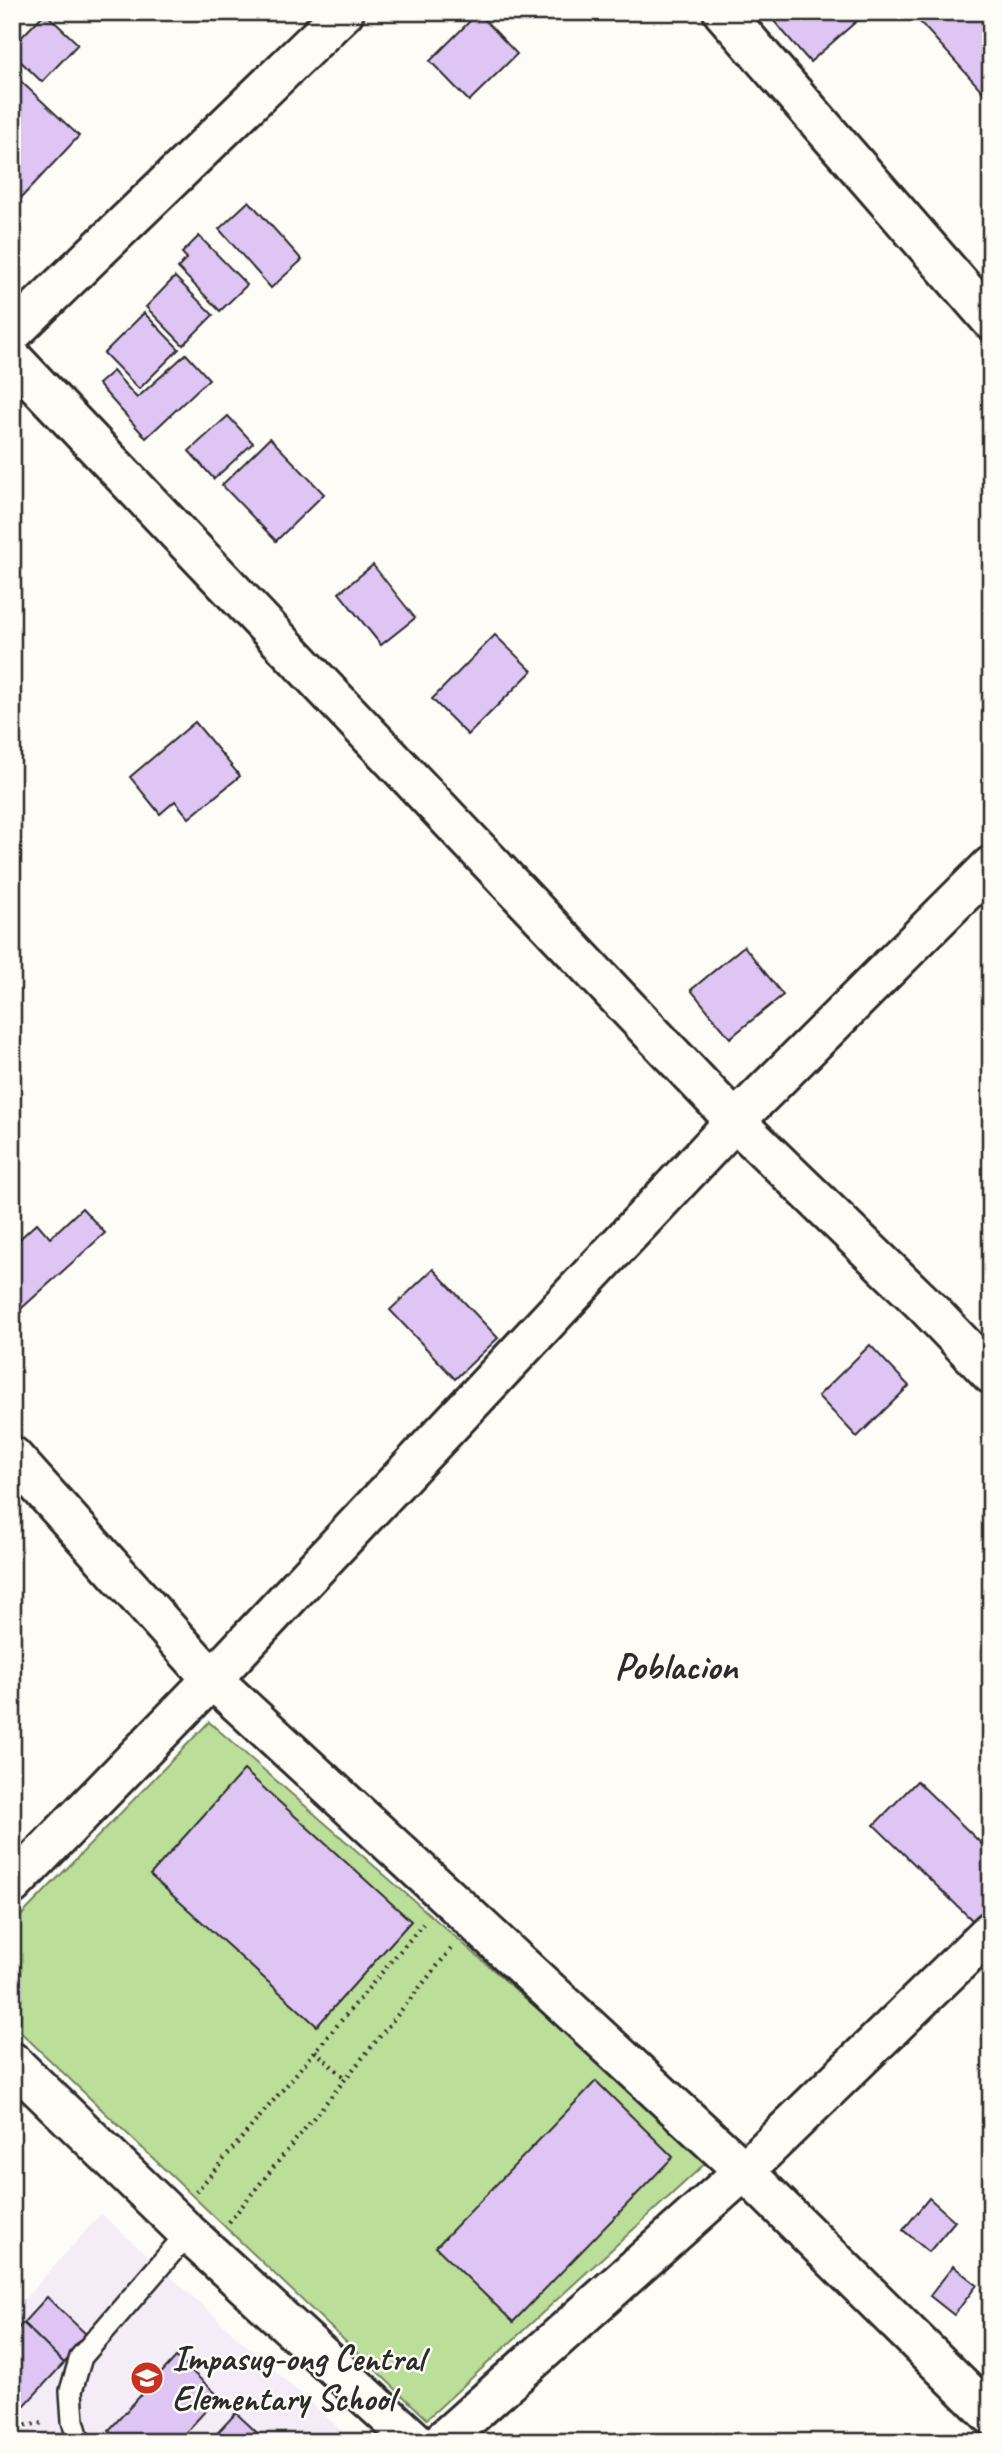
<svg xmlns="http://www.w3.org/2000/svg" width="1003" height="2454" viewBox="0 0 1003 2454" font-family="Caveat,sans-serif">
<style>
.built{fill:#f4ecf6}
.green{fill:#bbde98;stroke:#738462;stroke-width:2}
.building{fill:#dec5f4;stroke:#2b2b2b;stroke-width:2}
.lines{fill:none;stroke-linecap:round;stroke-linejoin:round}
.lane-casing{stroke:#2b2b2b;stroke-width:26}
.street-casing{stroke:#2b2b2b;stroke-width:44}
.secondary-casing{stroke:#2b2b2b;stroke-width:44}
.path{stroke:#2b2b2b;stroke-width:4.5;stroke-dasharray:2 5;stroke-linecap:butt}
.lane{stroke:#fdfcf7;stroke-width:21}
.street{stroke:#fdfcf7;stroke-width:38}
.secondary{stroke:#fdfcf7;stroke-width:38}
.labels{text-anchor:middle;dominant-baseline:central;stroke-width:5;stroke-linejoin:round;paint-order:stroke}
.poi-label{font-size:35px;font-weight:bold;fill:#2b2b2b;stroke:#fdfcf7;text-anchor:start}
.quarter-label{font-size:38px;font-weight:bold;fill:#2b2b2b;stroke:#fdfcf7}
</style>
<rect width="100%" height="100%" fill="#fdfcf7"/>
<filter id="ink" filterUnits="userSpaceOnUse"><feTurbulence type="fractalNoise" baseFrequency=".0143" numOctaves="2"/><feDisplacementMap in="SourceGraphic" scale="14" xChannelSelector="R" yChannelSelector="G"/><feConvolveMatrix kernelMatrix="1 2 1 2 8 2 1 2 1" color-interpolation-filters="sRGB"/></filter>
<g filter="url(#ink)">
<path class="built" d="M 101,2214 L 354,2442 L 12,2442 L 12,2313 Z"/>
<path class="green" d="M 209,1722 L 710,2159 L 427,2419 L 12,2024 L 12,1925 Z"/>
<g class="building">
<path d="M 766,12 L 867,12 L 810,62 Z"/>
<path d="M 911,12 L 991,12 L 991,101 Z"/>
<path d="M 45,13 L 78,44 L 42,82 L 12,53 L 12,47 Z"/>
<path d="M 478,13 L 517,54 L 469,101 L 430,61 Z"/>
<path d="M 12,73 L 79,136 L 20,199 L 12,192 Z"/>
<path d="M 249,201 L 302,260 L 271,288 L 219,229 Z"/>
<path d="M 199,236 L 247,285 L 220,311 L 178,268 L 187,258 L 182,253 Z"/>
<path d="M 175,277 L 213,315 L 183,345 L 146,307 Z"/>
<path d="M 144,313 L 179,349 L 139,389 L 104,353 Z"/>
<path d="M 186,354 L 209,379 L 146,438 L 98,384 L 113,371 L 137,398 Z"/>
<path d="M 228,416 L 253,443 L 214,479 L 189,451 Z"/>
<path d="M 270,438 L 324,494 L 276,541 L 222,485 Z"/>
<path d="M 373,565 L 415,618 L 381,645 L 339,593 Z"/>
<path d="M 495,635 L 532,671 L 468,735 L 432,699 Z"/>
<path d="M 195,722 L 240,776 L 189,818 L 175,801 L 160,814 L 130,777 Z"/>
<path d="M 744,946 L 783,995 L 730,1038 L 691,990 Z"/>
<path d="M 82,1208 L 105,1233 L 12,1317 L 12,1246 L 37,1223 L 50,1238 Z"/>
<path d="M 433,1269 L 498,1338 L 455,1379 L 390,1310 Z"/>
<path d="M 870,1345 L 909,1386 L 857,1437 L 818,1396 Z"/>
<path d="M 244,1770 L 411,1921 L 317,2026 L 150,1875 Z"/>
<path d="M 917,1781 L 991,1853 L 991,1904 L 974,1922 L 874,1825 Z"/>
<path d="M 596,2081 L 673,2157 L 513,2322 L 436,2247 Z"/>
<path d="M 929,2198 L 955,2221 L 929,2252 L 903,2230 Z"/>
<path d="M 953,2266 L 977,2285 L 954,2315 L 930,2296 Z"/>
<path d="M 47,2297 L 89,2337 L 64,2363 L 23,2323 Z"/>
<path d="M 23,2323 L 64,2363 L 12,2419 L 12,2335 Z"/>
<path d="M 176,2357 L 219,2396 L 177,2442 L 121,2442 L 109,2430 Z"/>
<path d="M 236,2413 L 267,2442 L 209,2442 Z"/>
</g>
<g class="lines">
<defs>
<path id="lane" d="M 79,2442 L 73,2421 L 71,2391 L 81,2357 L 188,2233"/>
<g id="street">
<path d="M 723,12 L 991,320"/>
<path d="M 12,358 L 735,1121 L 926,1306 L 991,1374"/>
<path d="M 991,866 L 735,1121 L 212,1679 L 744,2171 L 991,2415"/>
<path d="M 12,1456 L 212,1679 L 12,1885"/>
<path d="M 441,2442 L 744,2171 L 991,1931"/>
</g>
<g id="secondary">
<path d="M 12,333 L 344,12"/>
<path d="M 12,2062 L 188,2233 L 416,2442"/>
</g>
</defs>
<use href="#lane" class="lane-casing"/>
<use href="#street" class="street-casing"/>
<use href="#secondary" class="secondary-casing"/>
<g class="path">
<path d="M 315,2051 L 346,2079"/>
<path d="M 196,2192 L 423,1924"/>
<path d="M 229,2222 L 451,1949"/>
<path d="M 12,2441 L 26,2425 L 44,2423"/>
</g>
<use href="#lane" class="lane"/>
<use href="#street" class="street"/>
<use href="#secondary" class="secondary"/>
</g>
</g>
<defs>
<symbol id="school-disc" viewBox="-11 -11 22 22"><circle r="9.5" fill="#c8321e" stroke="#fdfcf7"/><path d="M0-5L7-2L0 1L-7-2ZM-4 1L0 2.5L4 1V4Q0 6-4 4Z" fill="#fff"/></symbol>
</defs>
<g fill-rule="evenodd">
<use href="#school-disc" x="128" y="2359" width="38" height="38"/>
</g>
<g class="labels">
<g class="poi-label">
<text x="172" y="2358">Impasug-ong Central<tspan x="172" dy="40">Elementary School</tspan></text>
</g>
<g class="quarter-label">
<text x="676" y="1666">Poblacion</text>
</g>
</g>
<rect width="1003" height="2454" fill="none" stroke="#fdfcf7" stroke-width="42"/>
<rect x="21" y="21" width="961" height="2412" fill="none" stroke="#2b2b2b" stroke-width="2.5" filter="url(#ink)"/>
</svg>
